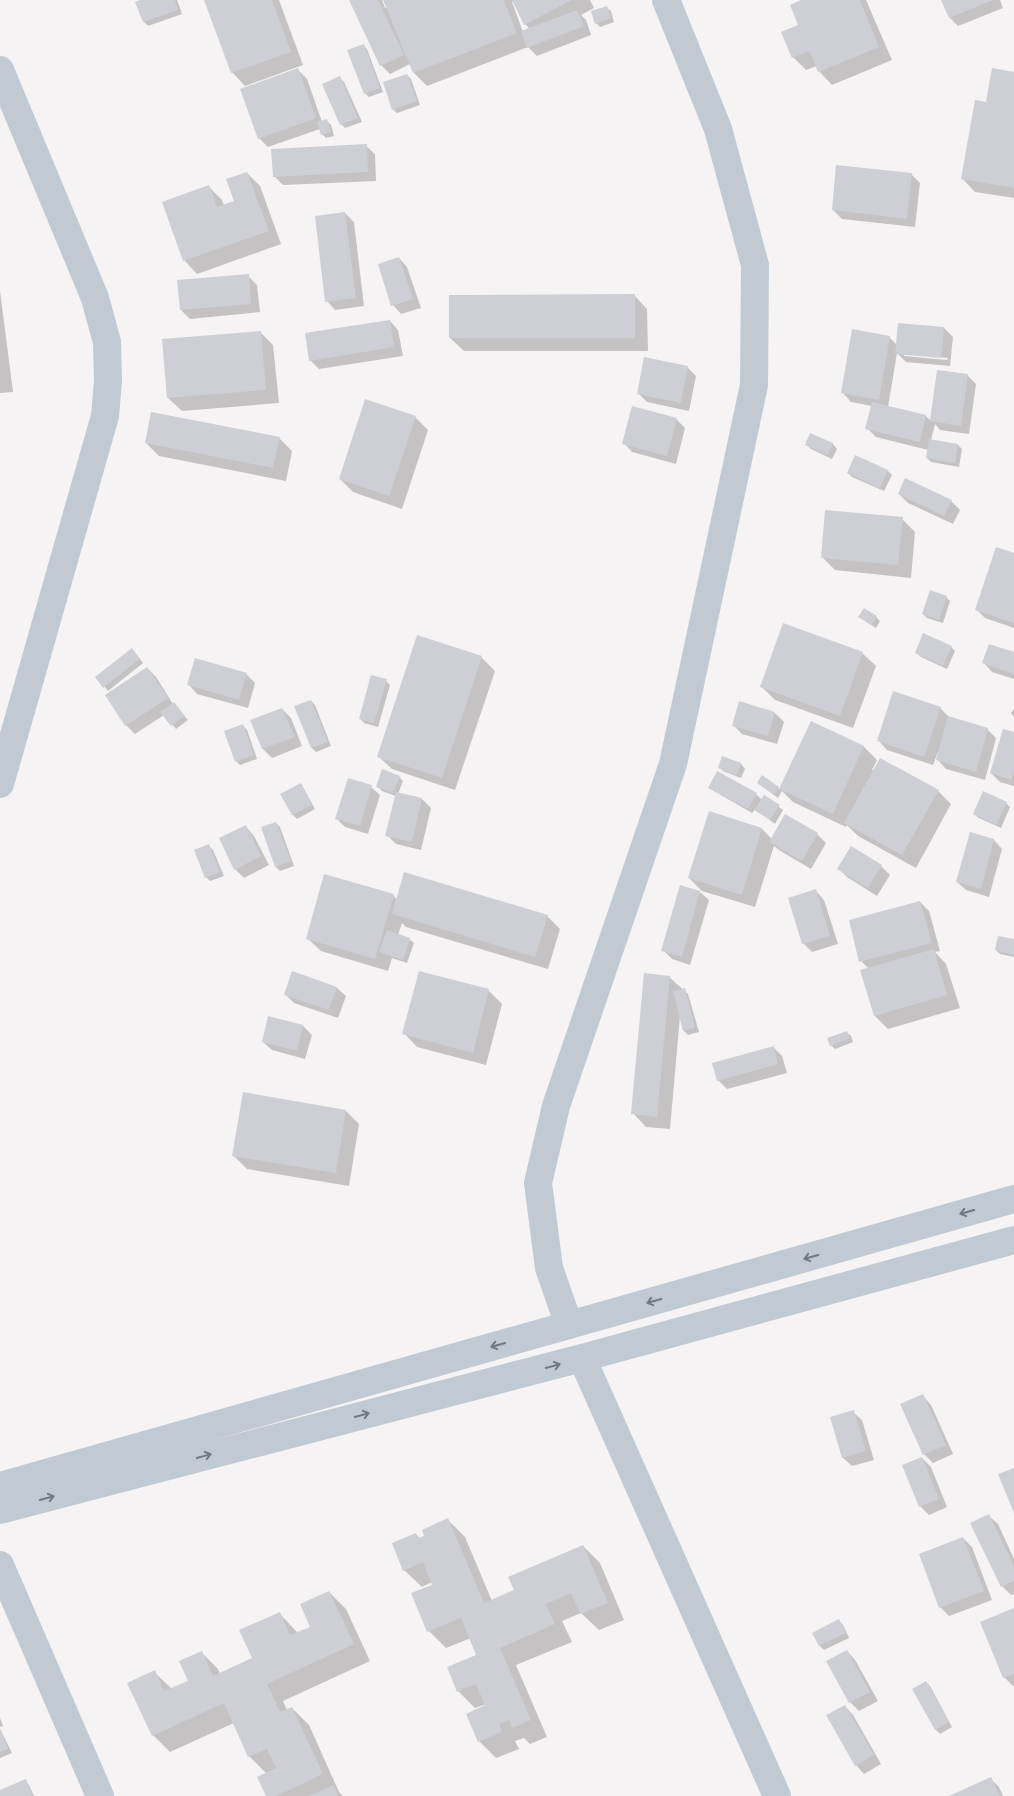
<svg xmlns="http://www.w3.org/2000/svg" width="1014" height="1796" viewBox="0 0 1014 1796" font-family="'Work Sans',sans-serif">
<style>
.shadow{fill:#0003;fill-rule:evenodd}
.building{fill:#cdcfd5}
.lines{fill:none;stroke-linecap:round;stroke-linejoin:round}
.street{stroke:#c1cad2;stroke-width:28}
.oneway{stroke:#6e7983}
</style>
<rect width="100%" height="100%" fill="#f5f3f3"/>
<g class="shadow">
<path d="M 144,0 L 177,0 L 182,14 L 148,26 L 144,22 Z"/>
<path d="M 206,0 L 279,0 L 303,65 L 245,86 L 232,72 Z"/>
<path d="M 350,0 L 382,0 L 385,8 L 387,7 L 385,0 L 590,0 L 594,8 L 581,15 L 586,20 L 591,35 L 537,56 L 528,47 L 427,86 L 414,73 L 410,64 L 390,74 L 381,65 ZM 513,1 L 525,24 L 530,29 L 523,32 L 512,2 Z"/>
<path d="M 804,0 L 866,0 L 892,60 L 832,85 L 819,71 L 817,66 L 806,70 L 793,57 Z"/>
<path d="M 942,0 L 1000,0 L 1003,8 L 958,26 L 950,18 Z"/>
<path d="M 606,7 L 611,11 L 614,22 L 600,27 L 596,23 Z"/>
<path d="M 363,45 L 367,49 L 383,92 L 369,97 L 365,93 Z"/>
<path d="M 298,70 L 307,79 L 322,122 L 327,121 L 331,125 L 334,136 L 326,138 L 322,134 L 320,129 L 268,147 L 259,138 Z"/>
<path d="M 1014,74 L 1014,198 L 975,192 L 962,178 L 987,104 Z"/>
<path d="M 407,75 L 411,79 L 420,105 L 397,113 L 393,109 Z"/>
<path d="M 340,78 L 344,82 L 362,122 L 345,128 L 341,124 Z"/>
<path d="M 366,146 L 375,154 L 376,181 L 283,185 L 274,176 Z"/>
<path d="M 247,173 L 260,186 L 281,244 L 197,274 L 184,260 L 209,187 L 222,200 L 224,206 L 236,202 Z"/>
<path d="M 911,174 L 920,183 L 915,227 L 842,219 L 833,210 Z"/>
<path d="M 345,213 L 354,222 L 364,306 L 335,310 L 327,301 Z"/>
<path d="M 399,258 L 407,267 L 421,308 L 401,314 L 393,305 Z"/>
<path d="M 248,276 L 257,285 L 260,312 L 190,319 L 181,310 Z"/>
<path d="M 0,291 L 13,392 L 0,393 Z"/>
<path d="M 634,295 L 647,309 L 648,351 L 464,351 L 450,338 Z"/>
<path d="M 390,321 L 398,330 L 403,356 L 319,369 L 310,360 Z"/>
<path d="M 944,328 L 953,337 L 950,366 L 906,362 L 897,353 L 888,407 L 926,416 L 931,421 L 938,371 L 967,375 L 976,384 L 969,434 L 940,430 L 935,424 L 931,440 L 958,445 L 962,449 L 959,467 L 931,462 L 927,458 L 928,450 L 876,437 L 867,428 L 872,406 L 851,402 L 843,393 L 889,337 L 897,345 ZM 904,353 L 948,358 L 947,360 L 904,356 Z"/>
<path d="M 260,332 L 273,345 L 279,403 L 182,411 L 168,398 Z"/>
<path d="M 687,367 L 696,376 L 689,411 L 647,402 L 638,393 Z"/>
<path d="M 415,417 L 428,430 L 402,509 L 353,492 L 340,479 Z"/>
<path d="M 676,419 L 685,428 L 676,464 L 632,452 L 624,443 Z"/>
<path d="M 811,435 L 833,444 L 837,449 L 832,459 L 811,449 L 807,445 Z"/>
<path d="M 279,438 L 292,451 L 286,481 L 159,456 L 146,443 Z"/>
<path d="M 888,471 L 892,475 L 884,491 L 852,477 L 848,473 Z"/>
<path d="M 899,494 L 951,501 L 960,510 L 953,524 L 908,503 Z"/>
<path d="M 902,519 L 915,532 L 911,578 L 835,570 L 822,557 Z"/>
<path d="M 1014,555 L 1014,628 L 985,618 L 976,609 Z"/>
<path d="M 946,597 L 950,601 L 943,623 L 927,618 L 923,614 Z"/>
<path d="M 860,617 L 876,617 L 880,621 L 876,628 Z"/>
<path d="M 951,647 L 955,651 L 947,669 L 921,657 L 916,653 Z"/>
<path d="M 862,653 L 876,666 L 853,728 L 775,700 L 762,687 Z"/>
<path d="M 1014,653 L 1014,679 L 992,672 L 984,663 Z"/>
<path d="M 136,654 L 143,663 L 108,691 L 97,677 Z"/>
<path d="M 481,657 L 495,671 L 455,790 L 392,769 L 378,756 Z"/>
<path d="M 147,668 L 156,677 L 173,704 L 188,720 L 176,729 L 164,715 L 135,734 L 126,725 Z"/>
<path d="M 246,674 L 255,683 L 248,708 L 197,694 L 189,685 Z"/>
<path d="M 386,681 L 390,685 L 378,727 L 364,723 L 360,718 Z"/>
<path d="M 311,701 L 315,705 L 331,746 L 316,752 L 312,748 L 296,707 Z"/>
<path d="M 740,703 L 775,713 L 784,722 L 777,744 L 742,734 L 733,725 Z"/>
<path d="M 940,708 L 949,717 L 987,729 L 996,738 L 985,780 L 946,769 L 938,760 L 940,752 L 938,752 L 933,765 L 887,750 L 879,741 Z"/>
<path d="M 282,709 L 291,718 L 302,746 L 272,758 L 263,749 L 252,721 Z"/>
<path d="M 1014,709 L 1014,717 L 1011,713 Z"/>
<path d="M 811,723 L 864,747 L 877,760 L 872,770 L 938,791 L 951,804 L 916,868 L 858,836 L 847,825 L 846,827 L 793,802 L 782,791 L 778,798 L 758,783 L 778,788 L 780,790 Z"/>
<path d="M 243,726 L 247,730 L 257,759 L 240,765 L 236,761 Z"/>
<path d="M 1014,734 L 1014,786 L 1000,782 L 991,773 Z"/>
<path d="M 722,758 L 741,764 L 745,769 L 741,778 L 723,771 L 719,767 Z"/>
<path d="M 399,777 L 403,781 L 398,794 L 422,799 L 431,808 L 421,850 L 396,844 L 387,835 L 396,796 L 382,791 L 378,787 Z"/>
<path d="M 300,784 L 304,789 L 315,809 L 297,819 L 293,815 L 282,794 Z"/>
<path d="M 371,787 L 380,795 L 368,834 L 345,827 L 336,818 Z"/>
<path d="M 710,787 L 756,794 L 762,800 L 764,796 L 783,810 L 775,824 L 755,809 L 752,813 L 714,791 Z"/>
<path d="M 1006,803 L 1010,807 L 1001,828 L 979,818 L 974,814 Z"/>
<path d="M 709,813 L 762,829 L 772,839 L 817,834 L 826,843 L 811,869 L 779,850 L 774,846 L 755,907 L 702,891 L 689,878 Z"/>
<path d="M 276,823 L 280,827 L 294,866 L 280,871 L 276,867 L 262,828 Z"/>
<path d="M 246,827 L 254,836 L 269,865 L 244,878 L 235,869 Z"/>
<path d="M 971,834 L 994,840 L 1002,849 L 989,897 L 966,890 L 957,882 Z"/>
<path d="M 209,846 L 213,850 L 224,876 L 210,881 L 206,877 Z"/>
<path d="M 851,848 L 881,866 L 890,875 L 877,896 L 847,877 L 838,868 Z"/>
<path d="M 816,891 L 824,900 L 838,944 L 812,952 L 803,943 Z"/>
<path d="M 700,892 L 709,900 L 690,965 L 672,959 L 663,950 Z"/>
<path d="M 393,895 L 397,900 L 547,916 L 560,929 L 548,969 L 406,927 L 402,923 L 398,935 L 409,939 L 414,943 L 407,963 L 392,958 L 388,971 L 321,951 L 307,938 Z"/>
<path d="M 920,902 L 929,911 L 940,951 L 935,952 L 946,964 L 960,1008 L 888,1029 L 875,1016 L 869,969 L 861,961 Z"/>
<path d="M 1014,941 L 1014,957 L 1000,954 L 996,950 Z"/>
<path d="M 293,972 L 337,988 L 346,996 L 338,1018 L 294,1003 L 285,994 Z"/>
<path d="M 669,977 L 688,994 L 699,1032 L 688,1035 L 684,1031 L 680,1016 L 670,1129 L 646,1127 L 633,1113 Z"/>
<path d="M 489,991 L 502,1004 L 486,1065 L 417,1047 L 404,1033 Z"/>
<path d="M 269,1018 L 303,1026 L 312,1035 L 305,1059 L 272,1050 L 263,1042 Z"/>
<path d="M 846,1032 L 851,1036 L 853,1042 L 835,1049 L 831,1045 Z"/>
<path d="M 773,1047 L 782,1056 L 787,1073 L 727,1089 L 718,1080 Z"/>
<path d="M 346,1111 L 359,1124 L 349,1186 L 247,1169 L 233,1155 Z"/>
<path d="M 923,1396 L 931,1405 L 953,1454 L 933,1463 L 924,1454 Z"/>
<path d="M 853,1412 L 862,1420 L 874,1460 L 852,1466 L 843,1458 Z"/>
<path d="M 922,1458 L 931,1467 L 947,1507 L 929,1515 L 920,1506 Z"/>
<path d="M 989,1516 L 998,1524 L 1014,1559 L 1014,1594 L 1011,1595 L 1002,1586 Z"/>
<path d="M 448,1520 L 465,1537 L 492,1601 L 516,1591 L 583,1546 L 600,1563 L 624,1620 L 599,1630 L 581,1613 L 562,1621 L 572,1642 L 516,1665 L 547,1737 L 530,1744 L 524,1738 L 515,1741 L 519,1749 L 496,1758 L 479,1741 L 487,1706 L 486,1704 L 475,1708 L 458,1691 L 478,1655 L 471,1638 L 446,1648 L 429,1631 L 434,1585 L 432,1582 L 422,1587 L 404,1570 L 416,1534 L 420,1539 Z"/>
<path d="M 963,1538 L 972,1547 L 992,1600 L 949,1616 L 940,1607 Z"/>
<path d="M 329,1592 L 346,1609 L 370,1661 L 283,1701 L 287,1710 L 292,1708 L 309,1725 L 339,1792 L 343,1796 L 267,1796 L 267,1774 L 250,1757 L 234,1723 L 170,1752 L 153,1735 L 154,1672 L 172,1689 L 189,1681 L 201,1652 L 218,1669 L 220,1674 L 254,1658 L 279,1613 L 298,1633 L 312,1627 Z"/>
<path d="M 1014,1610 L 1014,1686 L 1013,1686 L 1004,1677 Z"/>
<path d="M 839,1621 L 843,1625 L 849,1638 L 824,1650 L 820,1646 L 814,1633 Z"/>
<path d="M 847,1651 L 855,1660 L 878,1701 L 859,1711 L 850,1702 Z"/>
<path d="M 926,1682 L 930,1686 L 952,1727 L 940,1734 L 936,1730 L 913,1689 Z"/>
<path d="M 845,1706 L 853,1715 L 881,1764 L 864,1774 L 856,1765 Z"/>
<path d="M 0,1718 L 3,1726 L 0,1727 Z"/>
<path d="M 0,1729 L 12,1753 L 0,1758 Z"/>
<path d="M 990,1778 L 999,1787 L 1003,1796 L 952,1796 Z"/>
<path d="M 25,1781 L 29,1785 L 34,1796 L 0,1796 L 0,1792 Z"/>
</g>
<g class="building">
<path d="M 140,0 L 175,0 L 178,10 L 143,22 L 135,2 Z"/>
<path d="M 204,0 L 272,0 L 291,52 L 231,73 Z"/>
<path d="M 349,0 L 378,0 L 404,55 L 380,66 Z"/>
<path d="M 383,0 L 504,0 L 517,33 L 413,73 Z"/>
<path d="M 512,0 L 572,0 L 524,25 Z"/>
<path d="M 801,0 L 860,0 L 879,47 L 818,72 L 809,51 L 792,58 L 781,32 L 798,25 L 790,5 Z"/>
<path d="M 941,0 L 993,0 L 949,18 Z"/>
<path d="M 607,6 L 611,18 L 595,24 L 591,11 Z"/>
<path d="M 577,10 L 584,26 L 527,48 L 521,31 Z"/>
<path d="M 364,44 L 380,88 L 364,94 L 347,50 Z"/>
<path d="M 298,68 L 316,118 L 258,139 L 240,89 Z"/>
<path d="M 992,68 L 1014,72 L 1014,188 L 961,179 L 975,100 L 986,102 Z"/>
<path d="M 407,74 L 417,101 L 392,110 L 383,82 Z"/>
<path d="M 340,76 L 358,118 L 340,125 L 322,84 Z"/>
<path d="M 327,119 L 331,132 L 321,135 L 317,122 Z"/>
<path d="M 367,144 L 368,172 L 273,177 L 271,149 Z"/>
<path d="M 836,165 L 912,173 L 907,219 L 832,210 Z"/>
<path d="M 247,172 L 269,231 L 183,261 L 162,202 L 209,185 L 217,207 L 234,201 L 226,179 Z"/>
<path d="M 345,212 L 356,298 L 325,302 L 315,216 Z"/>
<path d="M 399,257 L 413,299 L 391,306 L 378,264 Z"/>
<path d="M 249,274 L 251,304 L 180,310 L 177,280 Z"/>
<path d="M 635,294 L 635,338 L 449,338 L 449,295 Z"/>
<path d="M 390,320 L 394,347 L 309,361 L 305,333 Z"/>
<path d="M 898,323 L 944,327 L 941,358 L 895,354 Z"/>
<path d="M 852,329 L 890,336 L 879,400 L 841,393 Z"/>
<path d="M 261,331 L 266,390 L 167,398 L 162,339 Z"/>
<path d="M 644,357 L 688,366 L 681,403 L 637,394 Z"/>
<path d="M 937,370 L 968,374 L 961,426 L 930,421 Z"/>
<path d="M 365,399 L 416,416 L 389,496 L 339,479 Z"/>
<path d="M 872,402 L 926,415 L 920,442 L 865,429 Z"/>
<path d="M 632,406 L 677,418 L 667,456 L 622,444 Z"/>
<path d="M 151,412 L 280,437 L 273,468 L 145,443 Z"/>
<path d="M 810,433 L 833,443 L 828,455 L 805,445 Z"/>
<path d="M 929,439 L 958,444 L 955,463 L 926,458 Z"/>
<path d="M 855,455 L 888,470 L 880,488 L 847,473 Z"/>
<path d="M 905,478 L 952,500 L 944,516 L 898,494 Z"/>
<path d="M 825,510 L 903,517 L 898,565 L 821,558 Z"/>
<path d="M 996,547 L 1014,553 L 1014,623 L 975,610 Z"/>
<path d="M 930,590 L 947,596 L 939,620 L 922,614 Z"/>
<path d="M 864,608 L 877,616 L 871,625 L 858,617 Z"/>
<path d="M 783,623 L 863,652 L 840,716 L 760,687 Z"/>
<path d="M 923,633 L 952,646 L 943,666 L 915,653 Z"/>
<path d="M 417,635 L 482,656 L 442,778 L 377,757 Z"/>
<path d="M 989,644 L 1014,652 L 1014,674 L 982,663 Z"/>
<path d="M 132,648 L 140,659 L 103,688 L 95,677 Z"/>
<path d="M 195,658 L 247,673 L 239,700 L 187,685 Z"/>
<path d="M 147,667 L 168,698 L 125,726 L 105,695 Z"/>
<path d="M 371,675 L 387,679 L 374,723 L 359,719 Z"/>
<path d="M 893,691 L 941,707 L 924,757 L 877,741 Z"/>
<path d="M 311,700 L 328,742 L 311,748 L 294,706 Z"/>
<path d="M 739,701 L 775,712 L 768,736 L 732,726 Z"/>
<path d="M 174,702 L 185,716 L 171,726 L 160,712 Z"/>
<path d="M 282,708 L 295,737 L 262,749 L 250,720 Z"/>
<path d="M 948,716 L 988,728 L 976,772 L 936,760 Z"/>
<path d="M 811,721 L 864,746 L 833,814 L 779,789 Z"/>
<path d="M 243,724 L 254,755 L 235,762 L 224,731 Z"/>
<path d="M 1003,729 L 1014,732 L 1014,771 L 1011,780 L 990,773 Z"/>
<path d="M 722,756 L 741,763 L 737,775 L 718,768 Z"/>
<path d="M 880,758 L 939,790 L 902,855 L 844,823 Z"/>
<path d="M 382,769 L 400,776 L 393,793 L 376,787 Z"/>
<path d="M 717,771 L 757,793 L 748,809 L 708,788 Z"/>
<path d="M 762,775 L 779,787 L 774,795 L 757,783 Z"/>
<path d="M 348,778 L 372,785 L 360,826 L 335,819 Z"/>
<path d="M 301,783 L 312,805 L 292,815 L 280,794 Z"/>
<path d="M 983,791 L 1007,802 L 996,825 L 973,814 Z"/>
<path d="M 396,792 L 422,798 L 412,842 L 385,836 Z"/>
<path d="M 764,795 L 780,805 L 770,820 L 754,810 Z"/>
<path d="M 709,811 L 762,828 L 742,895 L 688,878 Z"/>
<path d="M 785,814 L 818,833 L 802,861 L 769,842 Z"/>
<path d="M 276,822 L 291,861 L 275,867 L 261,827 Z"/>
<path d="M 246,825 L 261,856 L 234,870 L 219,838 Z"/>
<path d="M 970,832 L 994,839 L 981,889 L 956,882 Z"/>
<path d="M 209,844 L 220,872 L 205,878 L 194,850 Z"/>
<path d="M 851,846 L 882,865 L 868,888 L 837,869 Z"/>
<path d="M 404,872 L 548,915 L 535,957 L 392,914 Z"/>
<path d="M 324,874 L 394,894 L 375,959 L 306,939 Z"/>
<path d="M 680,885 L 700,891 L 682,957 L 661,951 Z"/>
<path d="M 816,889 L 830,936 L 802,944 L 788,898 Z"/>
<path d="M 920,901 L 932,943 L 859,962 L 849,920 Z"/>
<path d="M 387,930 L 410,938 L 403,960 L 379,952 Z"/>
<path d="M 998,936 L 1014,939 L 1014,955 L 995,950 Z"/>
<path d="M 934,949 L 947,995 L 874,1016 L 860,970 Z"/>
<path d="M 292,971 L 337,987 L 329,1010 L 284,995 Z"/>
<path d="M 419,971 L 489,989 L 473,1053 L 402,1034 Z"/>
<path d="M 644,973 L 670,976 L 657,1117 L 631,1114 Z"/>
<path d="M 685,988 L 695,1028 L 683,1031 L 673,991 Z"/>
<path d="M 268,1016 L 303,1025 L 297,1051 L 262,1042 Z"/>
<path d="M 847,1031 L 850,1038 L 830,1046 L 827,1038 Z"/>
<path d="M 774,1046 L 778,1064 L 717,1081 L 712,1063 Z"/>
<path d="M 243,1092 L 346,1110 L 336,1173 L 232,1156 Z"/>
<path d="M 923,1394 L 946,1445 L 923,1455 L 900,1404 Z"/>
<path d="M 854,1410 L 866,1451 L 842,1458 L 830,1417 Z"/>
<path d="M 922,1457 L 939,1499 L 919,1507 L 902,1465 Z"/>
<path d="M 1014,1468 L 1014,1513 L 998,1474 Z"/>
<path d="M 989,1514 L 1014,1566 L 1014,1581 L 1001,1587 L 970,1523 Z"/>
<path d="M 448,1518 L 484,1603 L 514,1590 L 508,1577 L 583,1545 L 608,1603 L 580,1614 L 571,1593 L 546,1604 L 555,1624 L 500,1648 L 531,1720 L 512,1728 L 509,1720 L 499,1724 L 502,1732 L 478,1742 L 466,1714 L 485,1705 L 476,1684 L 457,1692 L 447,1667 L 476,1655 L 461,1618 L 427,1632 L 411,1593 L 432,1585 L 423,1562 L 403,1571 L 392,1543 L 416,1533 L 418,1538 L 424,1536 L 422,1530 Z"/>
<path d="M 963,1537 L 984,1591 L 939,1608 L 919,1554 Z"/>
<path d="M 329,1591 L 354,1644 L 267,1684 L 280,1712 L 292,1707 L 323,1774 L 276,1796 L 266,1796 L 257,1777 L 276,1768 L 267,1749 L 248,1757 L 224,1703 L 152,1736 L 127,1683 L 155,1670 L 164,1691 L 188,1681 L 179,1661 L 202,1651 L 213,1676 L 252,1658 L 239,1630 L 280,1612 L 290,1635 L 310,1627 L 300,1604 Z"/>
<path d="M 1014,1608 L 1014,1674 L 1003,1678 L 980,1622 Z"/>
<path d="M 839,1619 L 846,1633 L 819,1646 L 812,1633 Z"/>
<path d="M 847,1650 L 870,1692 L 849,1703 L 826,1661 Z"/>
<path d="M 926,1681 L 949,1722 L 935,1730 L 912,1689 Z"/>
<path d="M 845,1705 L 874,1755 L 855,1766 L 826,1715 Z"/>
<path d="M 0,1729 L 8,1749 L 0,1752 Z"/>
<path d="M 991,1777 L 1000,1796 L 949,1796 Z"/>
<path d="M 26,1779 L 32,1796 L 0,1796 L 0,1790 Z"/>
<path d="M 334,1785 L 338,1796 L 308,1796 Z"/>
</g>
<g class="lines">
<g class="street">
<path d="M 0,70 L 95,298 L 107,342 L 108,381 L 105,416 L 0,784"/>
<path d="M 569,1325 L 549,1268 L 538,1183 L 556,1106 L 673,764 L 754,385 L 755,265 L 718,129 L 666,0"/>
<path d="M 582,1358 L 777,1796"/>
<path d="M 0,1486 L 1014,1199"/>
<path d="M 0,1510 L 582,1358 L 1014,1240"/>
<path d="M 0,1565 L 100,1796"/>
</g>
</g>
<defs><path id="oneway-shaft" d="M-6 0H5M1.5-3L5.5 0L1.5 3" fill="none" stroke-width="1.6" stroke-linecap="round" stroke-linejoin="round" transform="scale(1.25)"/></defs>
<g class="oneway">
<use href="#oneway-shaft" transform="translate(967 1212) rotate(164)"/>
<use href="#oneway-shaft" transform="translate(811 1257) rotate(164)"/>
<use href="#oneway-shaft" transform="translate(654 1301) rotate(164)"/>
<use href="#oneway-shaft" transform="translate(498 1345) rotate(164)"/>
<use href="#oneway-shaft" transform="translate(553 1366) rotate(-15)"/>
<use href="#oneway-shaft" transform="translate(362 1415) rotate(-15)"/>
<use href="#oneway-shaft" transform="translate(204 1456) rotate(-15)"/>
<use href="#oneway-shaft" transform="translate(47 1498) rotate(-15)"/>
</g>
</svg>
